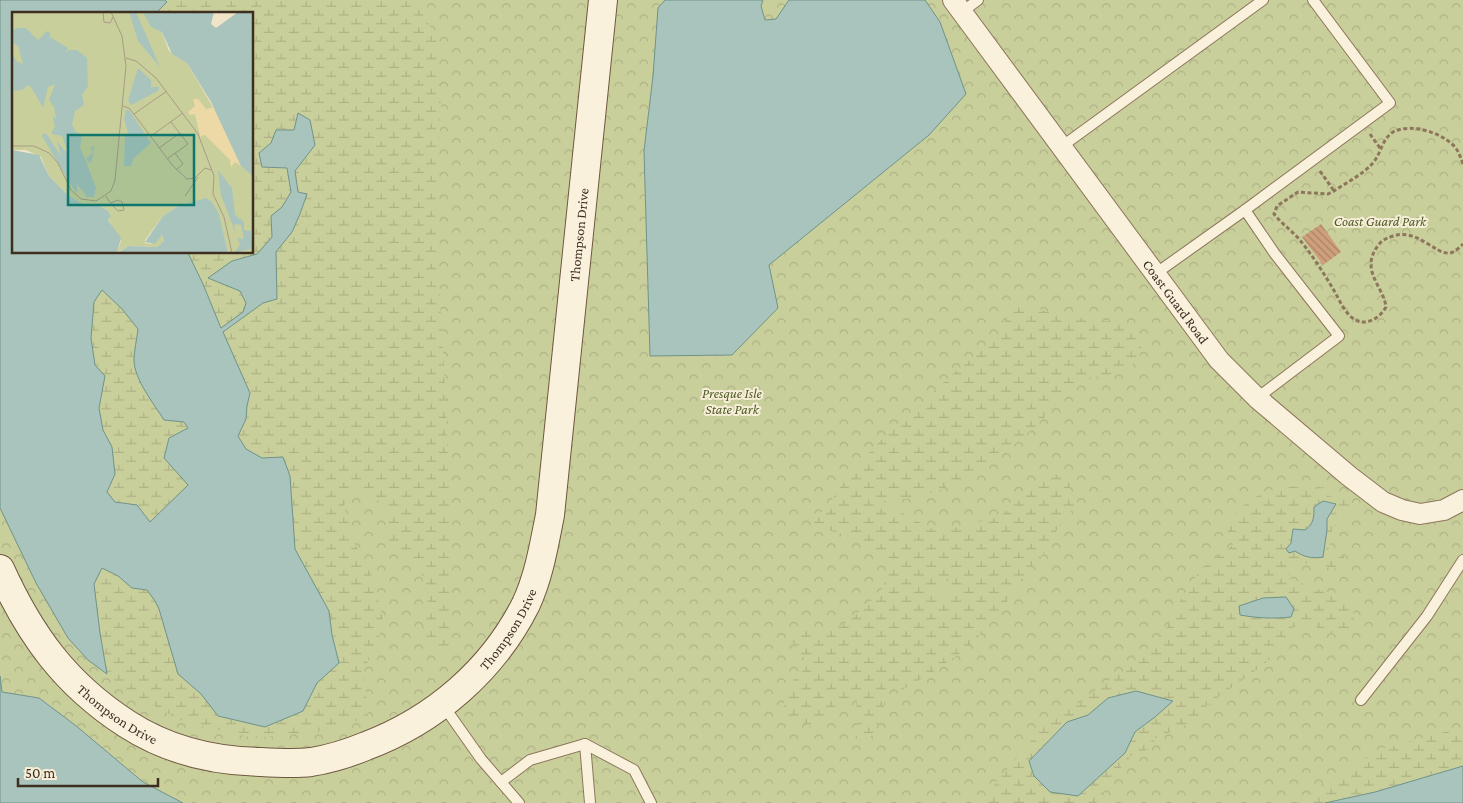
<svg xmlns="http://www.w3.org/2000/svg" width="1463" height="803" viewBox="0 0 1463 803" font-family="'Crimson Pro',serif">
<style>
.forest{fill:url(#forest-crowns);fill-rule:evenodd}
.wetland{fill:url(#wetland-marsh);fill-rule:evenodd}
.water{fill:#a9c4bc;stroke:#6f938a;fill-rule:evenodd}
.building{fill:url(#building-back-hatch)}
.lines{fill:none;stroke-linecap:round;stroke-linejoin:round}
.lane-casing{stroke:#8d765c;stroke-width:12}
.street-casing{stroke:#8d765c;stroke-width:22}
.secondary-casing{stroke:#6f573f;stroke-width:30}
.path{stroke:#8d765c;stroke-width:3;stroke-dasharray:4 2.5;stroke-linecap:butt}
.lane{stroke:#faf1dc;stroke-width:10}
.street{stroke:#faf1dc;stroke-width:20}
.secondary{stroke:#faf1dc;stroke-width:28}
.labels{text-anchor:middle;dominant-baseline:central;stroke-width:4;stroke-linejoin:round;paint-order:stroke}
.park-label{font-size:14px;font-style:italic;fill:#4d5a26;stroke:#f7eed8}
.street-label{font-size:14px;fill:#3d2e20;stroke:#f7eed8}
.inset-road{fill:none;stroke:#a89b85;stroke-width:1}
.view{fill:#0f766e;fill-opacity:0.15;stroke:#0f766e;stroke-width:2.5}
.inset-edge{fill:none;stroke:#3d2e20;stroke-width:2.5}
</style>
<defs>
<pattern id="forest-crowns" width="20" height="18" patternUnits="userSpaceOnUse" patternTransform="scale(1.25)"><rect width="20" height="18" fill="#c9cf9b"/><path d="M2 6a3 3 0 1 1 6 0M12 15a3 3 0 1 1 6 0" fill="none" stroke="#aeb285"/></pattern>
<pattern id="wetland-marsh" width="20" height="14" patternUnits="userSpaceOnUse" patternTransform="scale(1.25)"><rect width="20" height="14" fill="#c9cf9b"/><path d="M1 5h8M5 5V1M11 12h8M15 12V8" fill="none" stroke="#aeb285"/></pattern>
<pattern id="building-back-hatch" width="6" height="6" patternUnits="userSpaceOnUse" patternTransform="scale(1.25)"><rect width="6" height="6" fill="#cf9f7d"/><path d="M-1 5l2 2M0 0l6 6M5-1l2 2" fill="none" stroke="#a98266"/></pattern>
</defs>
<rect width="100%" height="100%" fill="#f0e4c8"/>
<path class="forest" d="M 0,0 L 1463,0 L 1463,766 L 1325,803 L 183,803 L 143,782 L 75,725 L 39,698 L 2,692 L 0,676 ZM 14,14 L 252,14 L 252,252 L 14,252 Z"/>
<g class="wetland">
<path d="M 165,0 L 414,0 L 438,39 L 441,109 L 435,214 L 446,403 L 450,518 L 449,589 L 450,660 L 418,639 L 426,617 L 428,594 L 417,562 L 387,543 L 386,507 L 370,494 L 350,489 L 344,506 L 354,542 L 375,582 L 384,626 L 364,670 L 368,716 L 335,730 L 253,738 L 184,722 L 127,691 L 107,674 L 100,633 L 94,584 L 102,568 L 118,575 L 132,588 L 147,590 L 155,601 L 159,609 L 178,674 L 201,694 L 218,716 L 265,727 L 303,711 L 317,683 L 339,663 L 332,635 L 329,611 L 295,549 L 290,476 L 283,457 L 262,458 L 246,449 L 238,436 L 246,419 L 247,406 L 250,393 L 220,328 L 203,284 L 188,253 L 252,252 L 252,14 L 155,14 L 166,2 Z"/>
<path d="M 0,228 L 14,252 L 102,290 L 122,309 L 138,329 L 134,362 L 188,429 L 188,485 L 149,522 L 105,513 Z"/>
<path d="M 1013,301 L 1042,310 L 1089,320 L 1129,323 L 1143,337 L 1139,360 L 1120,373 L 1080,379 L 1037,425 L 1009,449 L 969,474 L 938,491 L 906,499 L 882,501 L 906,515 L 938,532 L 999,517 L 1031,490 L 1055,475 L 1067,473 L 1071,480 L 1069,488 L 1078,503 L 1060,524 L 1044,553 L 1022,578 L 1001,611 L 969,647 L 929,675 L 900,691 L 890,685 L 886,692 L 882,717 L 871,736 L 860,741 L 854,737 L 858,723 L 856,699 L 844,699 L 811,727 L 784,713 C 783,690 789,683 806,668 L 804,658 L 786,633 L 788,629 L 831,631 L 850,620 L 880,593 L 888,575 L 885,557 L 855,538 L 815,526 L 813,514 L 823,512 L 850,473 L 880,441 L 956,371 L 999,337 ZM 947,579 L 951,579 L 952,582 L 948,594 L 937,595 L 941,589 L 943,581 Z"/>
<path d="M 1328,484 L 1332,486 L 1329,496 L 1352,502 L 1347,515 L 1333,526 L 1328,553 L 1344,556 L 1345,569 L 1330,568 L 1306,563 L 1292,570 L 1288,578 L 1316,589 L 1347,597 L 1353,612 L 1356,632 L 1331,633 L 1308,624 L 1286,629 L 1283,647 L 1262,666 L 1206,706 L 1191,723 L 1156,738 L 1150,749 L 1133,754 L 1117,772 L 1096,803 L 983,803 L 997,781 L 1049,720 L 1080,702 L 1108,681 L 1136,664 L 1167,627 L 1173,612 L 1200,570 L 1233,545 L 1225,524 L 1250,499 L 1283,486 L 1319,489 ZM 1332,512 L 1327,519 L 1327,530 L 1323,557 L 1302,556 L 1295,551 L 1286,549 L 1291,543 L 1309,527 L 1314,519 ZM 1153,696 L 1173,701 L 1155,717 L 1134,732 L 1125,753 L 1078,796 L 1067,722 L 1088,715 Z"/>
<path d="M 1463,727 L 1463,803 L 1296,803 L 1321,785 L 1382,749 Z"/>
</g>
<g class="water">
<path d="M 0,0 L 165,0 L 167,2 L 155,14 L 14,14 L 14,252 L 188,253 L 203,284 L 221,328 L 243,312 L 246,303 L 240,291 L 208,278 L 232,261 L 257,254 L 272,237 L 271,216 L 282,207 L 291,192 L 287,168 L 262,167 L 259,153 L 271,143 L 276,130 L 294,130 L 298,113 L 310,120 L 315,145 L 295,171 L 298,192 L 307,194 L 300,214 L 292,232 L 276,252 L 277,299 L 263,303 L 223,332 L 250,393 L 247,406 L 246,419 L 238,436 L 246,449 L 262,458 L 283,457 L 290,476 L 295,549 L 329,611 L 332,635 L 339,663 L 317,683 L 303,711 L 265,727 L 218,716 L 201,694 L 178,674 L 159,609 L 155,601 L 147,590 L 132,588 L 118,576 L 102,568 L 94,584 L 100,633 L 107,674 L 88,660 L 68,638 L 36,583 L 0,508 ZM 102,290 L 122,309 L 138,329 C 137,339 134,350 134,360 C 134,379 154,404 164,420 L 184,422 L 188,428 L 169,438 L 164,458 L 188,485 L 150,522 L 137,505 L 115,502 L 107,492 L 115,474 L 112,447 L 103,430 L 99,408 L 105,376 L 95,365 L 91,338 L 94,302 Z"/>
<path d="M 665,0 L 763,0 L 761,6 L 765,20 L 776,19 L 789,0 L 925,0 L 940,22 L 966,94 L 929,135 L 769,265 L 778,308 L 732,355 L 650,356 L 644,151 L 653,76 L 658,8 Z"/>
<path d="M 1323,501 L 1336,504 L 1327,519 L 1327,530 L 1323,557 C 1312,559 1304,557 1295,551 L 1289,553 L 1286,549 L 1291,543 L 1293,529 L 1305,530 C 1314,524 1314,516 1314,507 Z"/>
<path d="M 1286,597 L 1294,609 L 1291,617 C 1273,619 1257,618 1240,615 L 1239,606 L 1263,598 Z"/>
<path d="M 0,676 L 2,692 L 39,698 L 75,725 L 143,782 L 183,803 L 0,803 Z"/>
<path d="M 1136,691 L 1173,701 L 1155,717 L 1135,732 L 1125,753 L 1078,796 L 1050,792 L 1034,776 L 1029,761 L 1067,722 L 1088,715 L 1108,698 Z"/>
<path d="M 1463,766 L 1463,803 L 1325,803 L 1375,792 Z"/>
</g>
<path class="building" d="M 1321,224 L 1341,252 L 1323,265 L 1302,237 Z"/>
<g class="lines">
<defs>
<g id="lane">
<path d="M 962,12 L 978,0"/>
<path d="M 1061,147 L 1263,0"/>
<path d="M 1245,210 L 1275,254 L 1339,336 L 1257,398"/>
<path d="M 1155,274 L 1245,210 L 1390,103 L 1313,0"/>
<path d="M 1361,700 L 1427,616 L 1463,560"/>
<path d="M 443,705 L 481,759 L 519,803"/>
<path d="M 585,744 L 590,803"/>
<path d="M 501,782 L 530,760 L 585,744 L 634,770 L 651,803"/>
</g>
<g id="street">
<path id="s1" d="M 953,0 L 1219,360 L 1257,398 L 1349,476 L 1383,502 L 1402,510 L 1420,514 L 1444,510 L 1463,500"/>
</g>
<g id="secondary">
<path id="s2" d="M 0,569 C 30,635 65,684 127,724 C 167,750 214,761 261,762 C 278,763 295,764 311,762 C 330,759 349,753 366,746 C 435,720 493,670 526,604 C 539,576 544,545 550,515 L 603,0"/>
</g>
</defs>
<use href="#lane" class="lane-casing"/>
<use href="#street" class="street-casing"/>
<use href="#secondary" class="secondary-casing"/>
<g class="path">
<path d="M 1370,134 L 1380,148"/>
<path d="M 1463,164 C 1460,156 1458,149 1452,144 C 1439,132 1410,123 1393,132 C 1381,140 1381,155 1372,164 C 1363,174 1346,183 1334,191 L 1328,194 L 1298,192 L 1277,206 L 1274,214 C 1282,224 1291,230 1299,239 C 1313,256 1325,275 1336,294 C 1340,302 1346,314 1354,319 C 1366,327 1380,318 1386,307 C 1384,291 1371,280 1371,264 C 1371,256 1375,249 1380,243 C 1384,239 1388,238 1393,236 C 1418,228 1435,255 1450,253 C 1455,252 1460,247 1463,244"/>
<path d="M 1320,171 L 1334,191"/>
</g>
<use href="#lane" class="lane"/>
<use href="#street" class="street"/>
<use href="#secondary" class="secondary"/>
</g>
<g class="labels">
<g class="park-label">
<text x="1380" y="221">Coast Guard Park</text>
<text x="732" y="393">Presque Isle<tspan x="732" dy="16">State Park</tspan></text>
</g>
<g class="street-label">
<text stroke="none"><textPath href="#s2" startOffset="1045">Thompson Drive</textPath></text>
<text stroke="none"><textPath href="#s1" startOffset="375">Coast Guard Road</textPath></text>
<text stroke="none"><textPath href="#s2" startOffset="640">Thompson Drive</textPath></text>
<text stroke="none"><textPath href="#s2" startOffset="190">Thompson Drive</textPath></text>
</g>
</g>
<g transform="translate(12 12)">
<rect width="241" height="241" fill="#f0e4c8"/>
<path d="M 0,0 L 131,0 L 150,20 L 157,39 L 175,51 L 241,164 L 241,241 L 216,241 L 208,208 L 166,194 L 151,204 L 133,228 L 133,231 L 140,232 L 150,223 L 152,229 L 145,235 L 116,234 L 105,241 L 109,229 L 96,207 L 99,204 L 96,199 L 87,193 L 75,195 L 56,183 L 37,164 L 29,145 L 14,138 L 0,138 Z" fill="#c9cf9b"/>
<path d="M 0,3 L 31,12 L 66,32 L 72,20 L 95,35 L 103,46 L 102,62 L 105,66 L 96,117 L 93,114 L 94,85 L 90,85 L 95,180 L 86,166 L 87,185 L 72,186 L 65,181 L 64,174 L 68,174 L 75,185 L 85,181 L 68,136 L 69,125 L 60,112 L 63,98 L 76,74 L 75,46 L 68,40 L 54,42 L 56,36 L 47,29 L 38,26 L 38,34 L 0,19 ZM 0,29 L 11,44 L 12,69 L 24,78 L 31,96 L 36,75 L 43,72 L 42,124 L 50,124 L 55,138 L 68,152 L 72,160 L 69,168 L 32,124 L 39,140 L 25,133 L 0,132 ZM 143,149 L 153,151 L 154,154 L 133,167 L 137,169 L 148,164 L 149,167 L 131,187 L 129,184 L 123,185 L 124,178 L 132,173 L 126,168 ZM 170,165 L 172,172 L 167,173 L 173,178 L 167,178 L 145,194 L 137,210 L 130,211 L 131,202 L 154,181 L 164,166 Z" fill="#c9cf9b"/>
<path d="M 181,87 L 186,87 L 194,97 L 202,95 L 229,154 L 223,150 L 219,155 L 218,148 L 193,123 L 189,124 L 189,128 L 183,102 L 178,103 L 176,100 L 183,94 Z" fill="#ecd9a5"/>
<path d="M 117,0 L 124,0 L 148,55 L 126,29 ZM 131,0 L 202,0 L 199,12 L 204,16 L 226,0 L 241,0 L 241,164 L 229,154 L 199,90 L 175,51 L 160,42 L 150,20 L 139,15 ZM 6,16 L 14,16 L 26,28 L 35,19 L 38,20 L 38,25 L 56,36 L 54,42 L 57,38 L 65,38 L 75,46 L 76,74 L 70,83 L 72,93 L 63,99 L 60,112 L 63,119 L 70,123 L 68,136 L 75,151 L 77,149 L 74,147 L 81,140 L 78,136 L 82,134 L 80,149 L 75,152 L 84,176 L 82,185 L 75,185 L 65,172 L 65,181 L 62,178 L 30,124 L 31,121 L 35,123 L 49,144 L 45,129 L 53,139 L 55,138 L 50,124 L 39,122 L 43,114 L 40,103 L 44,107 L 42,95 L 37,88 L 43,72 L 36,75 L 31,96 L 19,75 L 15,73 L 12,77 L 2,79 L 0,41 L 5,50 L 11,52 L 6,34 L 0,31 L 0,18 ZM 126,56 L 139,68 L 139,75 L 147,75 L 146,79 L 119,93 L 116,88 ZM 114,98 L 117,98 L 139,131 L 122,146 L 119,154 L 112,154 L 113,124 L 116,120 L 112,107 ZM 0,138 L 27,143 L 37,164 L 56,183 L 74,194 L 87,193 L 96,199 L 99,204 L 96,208 L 109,226 L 105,241 L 0,241 ZM 206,158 L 220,176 L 223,203 L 232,210 L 232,218 L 239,219 L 241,241 L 238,237 L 222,241 L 228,233 L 225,226 L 232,227 L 229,213 L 222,212 L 224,222 L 209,183 ZM 194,186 L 200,190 L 207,202 L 216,241 L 106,241 L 116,234 L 145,235 L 152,229 L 150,223 L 143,232 L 133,230 L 151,204 L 166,194 Z" fill="#a9c4bc"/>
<path class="inset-road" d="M 91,0 L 92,10 L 98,11 L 101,5M 114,46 L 124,49 L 144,66 L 186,122 L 202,164 L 201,182 L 212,205 L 220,241M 111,94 L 118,97 L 161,154 L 175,167 L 183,166 L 193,156 L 199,158M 122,102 L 155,79M 139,124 L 171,101M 0,134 L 22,134 L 37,141 L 46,151 L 59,178 L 69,187 L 84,189 L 99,179 L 103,168 L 114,54 L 110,24 L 99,0M 147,136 L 168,121M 163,141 L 171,152 L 164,158M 155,147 L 176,132 L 159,110M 94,184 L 97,189 L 103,196 L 106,199 L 112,198 L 110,190 L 106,188 L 99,191M 173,184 L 186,165"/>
<path class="view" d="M 56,123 L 182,123 L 182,193 L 56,193 Z"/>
<rect width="241" height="241" class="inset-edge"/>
</g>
<path d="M18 778v8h140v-8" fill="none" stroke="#3d2e20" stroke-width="2.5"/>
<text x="25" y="778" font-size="15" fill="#3d2e20" stroke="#f7eed8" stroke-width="4" paint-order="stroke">50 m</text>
</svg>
